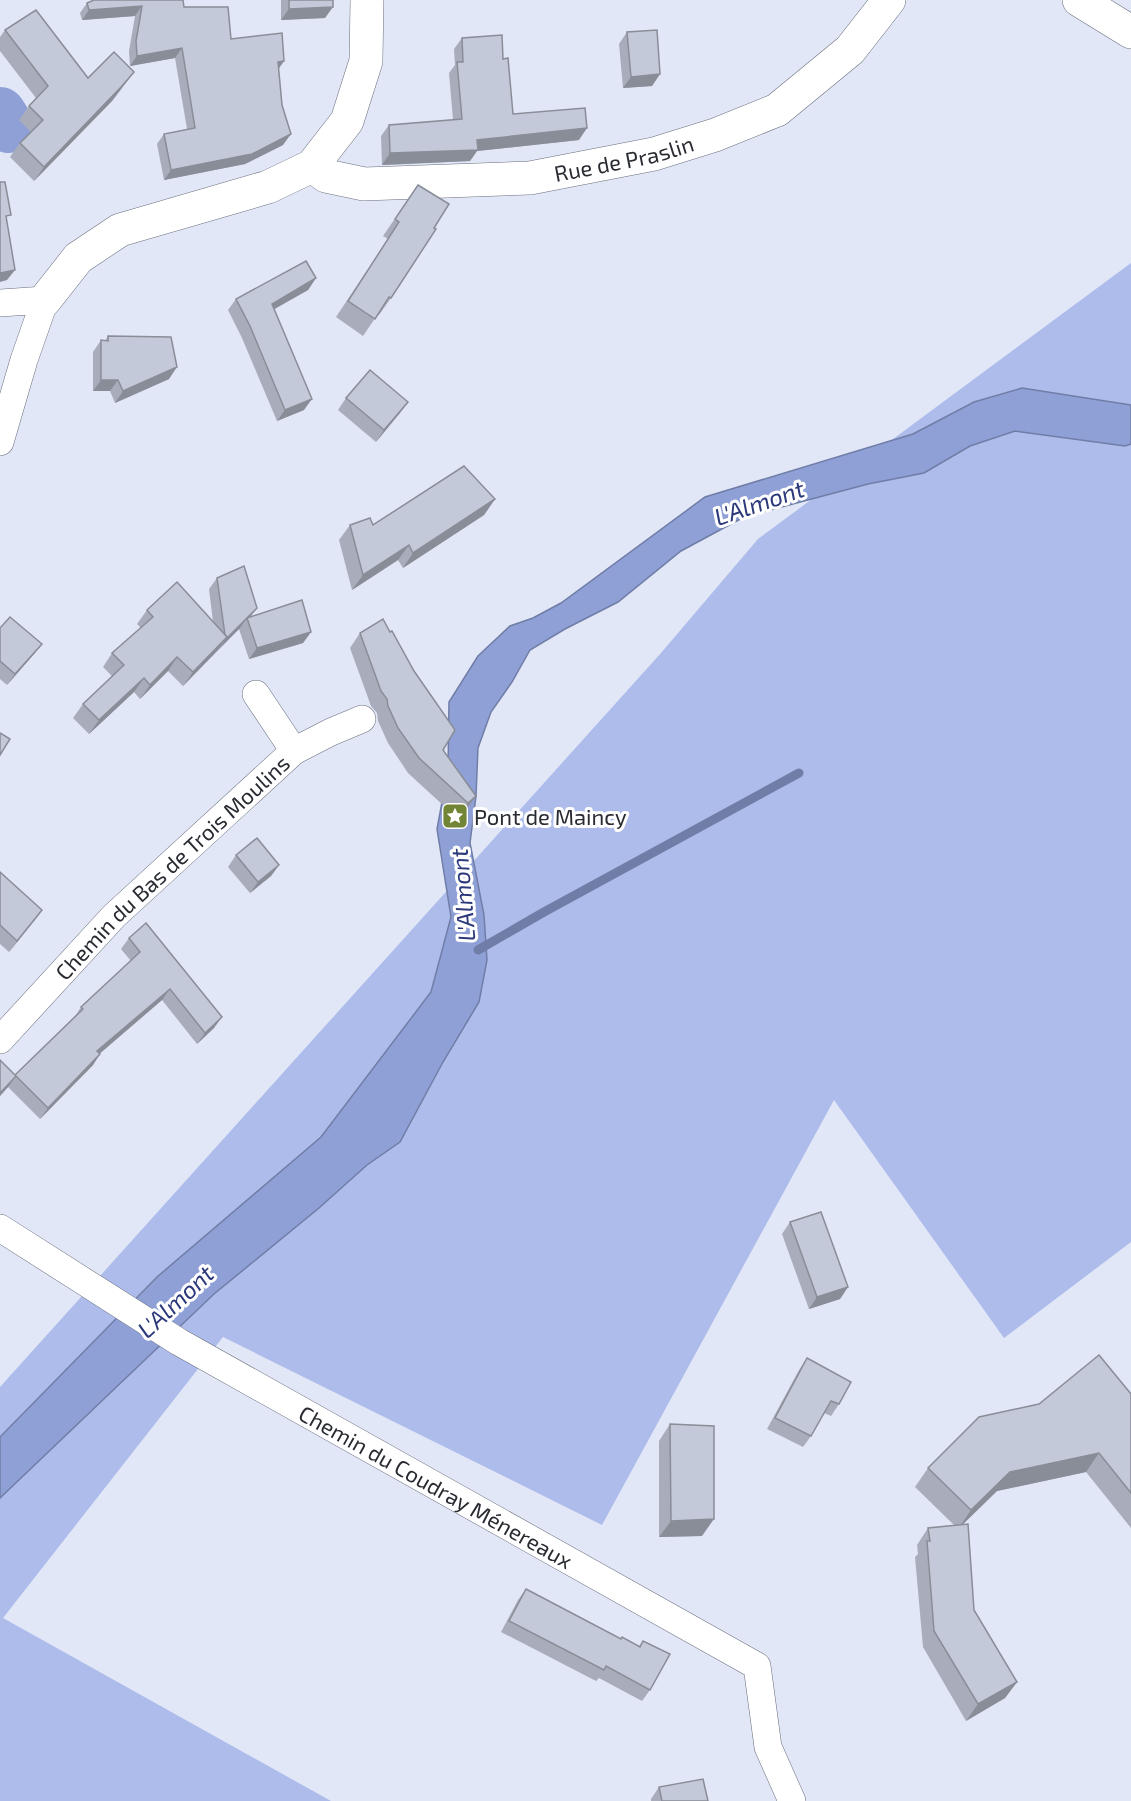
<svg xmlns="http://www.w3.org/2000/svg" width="1131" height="1801" viewBox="0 0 1131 1801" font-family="'Exo 2',sans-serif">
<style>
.green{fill:#adbcea}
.water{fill:#8fa0d7;stroke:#707da6;stroke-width:1.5}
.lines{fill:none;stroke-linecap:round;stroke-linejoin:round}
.stream{stroke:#707da6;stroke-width:9}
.river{stroke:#8fa0d7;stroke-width:52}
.street-casing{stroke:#6a6f7e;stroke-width:28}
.secondary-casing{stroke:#6a6f7e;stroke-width:34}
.street{stroke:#fff;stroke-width:27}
.secondary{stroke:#fff;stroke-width:33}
.wall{fill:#a9adbb}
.shaded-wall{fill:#898d98}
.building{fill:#c4c9d9;stroke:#898d98;stroke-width:1.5}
.labels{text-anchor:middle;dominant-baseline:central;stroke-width:6;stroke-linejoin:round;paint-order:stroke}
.street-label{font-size:22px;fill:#292b32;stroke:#fff}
.poi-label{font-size:22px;fill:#292b32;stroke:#fff;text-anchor:start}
.water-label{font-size:24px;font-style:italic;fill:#2b397b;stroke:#fff}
</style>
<rect width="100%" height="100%" fill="#e1e7f7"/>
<path class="green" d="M 1131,263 L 1131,1242 L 1004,1338 L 834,1100 L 602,1525 L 223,1337 L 3,1618 L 331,1801 L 0,1801 L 0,1387 L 661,653 L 758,539 Z"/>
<path class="water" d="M 1022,388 L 1131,405 L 1131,444 L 1125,446 L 1015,431 L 970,446 L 924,473 L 868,484 L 744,517 L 681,551 L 618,602 L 565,629 L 530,650 L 512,682 L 491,712 L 478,748 L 476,796 L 470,843 L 484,915 L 487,960 L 479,1002 L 443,1062 L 400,1142 L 367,1165 L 319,1208 L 214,1294 L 0,1498 L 0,1437 L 157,1277 L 321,1137 L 431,992 L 451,917 L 437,829 L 448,770 L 449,702 L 478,656 L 510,626 L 533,618 L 561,603 L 705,497 L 913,434 L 974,402 Z"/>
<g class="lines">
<path class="stream" d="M 478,950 L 544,912 L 799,773"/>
<path class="river" d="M 0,113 L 9,127"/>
<defs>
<g id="street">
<path d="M 0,303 L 45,300 L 24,360 L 0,442"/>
<path d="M 256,694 L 294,751"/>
<path id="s1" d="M 0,1040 L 114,916 L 294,751 L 331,732 L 362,719"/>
<path id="s2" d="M 0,1228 L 179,1342 L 757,1666 L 768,1747 L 792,1801"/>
</g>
<g id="secondary">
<path d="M 1079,0 L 1131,32"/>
<path id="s3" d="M 312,166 L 326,176 L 364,184 L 530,178 L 654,154 L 715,135 L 777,110 L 850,50 L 889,0"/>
<path d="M 45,300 L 78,258 L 120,230 L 268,187 L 312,166 L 347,121 L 366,61 L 367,0"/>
</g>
</defs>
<use href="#street" class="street-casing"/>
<use href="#secondary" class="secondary-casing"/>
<use href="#street" class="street"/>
<use href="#secondary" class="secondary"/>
</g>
<g class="wall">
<path d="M 281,0 L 333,0 L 325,18 L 281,20 Z"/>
<path d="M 87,3 L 184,7 L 231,39 L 284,61 L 278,69 L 283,145 L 245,164 L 164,180 L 157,144 L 164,134 L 187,129 L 175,58 L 130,66 L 129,51 L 135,16 L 82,20 L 80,13 Z"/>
<path d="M 5,30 L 88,78 L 134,72 L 112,101 L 34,181 L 10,157 L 20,143 L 31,132 L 19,120 L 29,106 L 36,98 L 0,51 L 0,37 Z"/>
<path d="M 627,32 L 660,74 L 652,86 L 623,88 L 619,44 Z"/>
<path d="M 462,38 L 503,59 L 513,114 L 579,140 L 477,151 L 470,161 L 382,165 L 381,136 L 389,125 L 453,120 L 449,73 L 455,65 L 454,49 Z"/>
<path d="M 418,185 L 391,298 L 379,315 L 378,314 L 363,336 L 336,317 L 388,239 L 383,236 Z"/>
<path d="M 316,278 L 308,290 L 274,309 L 304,410 L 277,421 L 242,338 L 228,310 L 236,299 Z"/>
<path d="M 108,336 L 169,379 L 115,403 L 110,391 L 93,391 L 93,352 L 101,340 L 105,341 Z"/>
<path d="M 346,398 L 408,402 L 376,442 L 338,410 Z"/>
<path d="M 495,499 L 484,515 L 403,568 L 398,560 L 352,590 L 339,540 L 350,525 L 373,525 Z"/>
<path d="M 217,578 L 251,617 L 311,632 L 303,643 L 249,659 L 239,629 L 240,628 L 183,686 L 168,671 L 140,699 L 134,692 L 89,734 L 73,718 L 83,704 L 112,676 L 103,667 L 112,653 L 141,628 L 137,624 L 147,610 L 213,622 L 209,589 Z"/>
<path d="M 0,628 L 42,644 L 34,654 L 7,685 L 0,679 Z"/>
<path d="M 360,633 L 476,796 L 465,811 L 457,818 L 408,773 L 388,743 L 378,721 L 377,713 L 371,706 L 350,648 Z"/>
<path d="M 236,855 L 279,865 L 271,876 L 250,893 L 228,867 Z"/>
<path d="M 0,872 L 42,910 L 34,921 L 9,952 L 0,944 Z"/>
<path d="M 129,938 L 214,1028 L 197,1044 L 162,1000 L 100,1053 L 93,1065 L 40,1119 L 8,1087 L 0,1096 L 0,1060 L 15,1075 L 74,1018 L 81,1007 L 131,961 L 121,949 Z"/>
<path d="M 790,1222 L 848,1287 L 840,1299 L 809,1309 L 782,1234 Z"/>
<path d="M 807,1358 L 839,1404 L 831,1416 L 824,1413 L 811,1436 L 803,1447 L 767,1429 L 799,1370 Z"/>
<path d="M 1131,1394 L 1131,1528 L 1086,1472 L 997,1491 L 962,1525 L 974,1610 L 1017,1682 L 1005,1698 L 966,1721 L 923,1647 L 915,1557 L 918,1554 L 917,1545 L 928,1528 L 955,1526 L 915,1487 L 928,1468 Z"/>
<path d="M 670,1424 L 702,1536 L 659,1537 L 659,1441 Z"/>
<path d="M 526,1589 L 621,1639 L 639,1646 L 643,1641 L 650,1690 L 642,1701 L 599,1678 L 596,1681 L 501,1632 L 518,1600 Z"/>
<path d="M 659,1787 L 708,1801 L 651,1801 L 651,1799 Z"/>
</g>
<g class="shaded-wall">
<path d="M 142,6 L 135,16 L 82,20 L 89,10 Z"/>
<path d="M 333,7 L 325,18 L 281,20 L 289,9 Z"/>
<path d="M 182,48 L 175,58 L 130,66 L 137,56 Z"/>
<path d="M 284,61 L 277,71 L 278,62 Z"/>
<path d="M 134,72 L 112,101 L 34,181 L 44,167 Z"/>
<path d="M 660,74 L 652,86 L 623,88 L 631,77 Z"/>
<path d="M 587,128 L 579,140 L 477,151 L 470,161 L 382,165 L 390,153 L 477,140 Z"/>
<path d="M 291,134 L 283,145 L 245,164 L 164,180 L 171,170 Z"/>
<path d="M 15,270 L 7,280 L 0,282 L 0,273 Z"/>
<path d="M 316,278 L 308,290 L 264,315 L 272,304 Z"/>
<path d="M 177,367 L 169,379 L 115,403 L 123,391 Z"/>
<path d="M 101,380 L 118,380 L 110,391 L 93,391 Z"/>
<path d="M 312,399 L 304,410 L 277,421 L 285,410 Z"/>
<path d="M 408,402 L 400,413 L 376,442 L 384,430 Z"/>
<path d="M 495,499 L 484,515 L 403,568 L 413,553 Z"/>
<path d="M 409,545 L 398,560 L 352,590 L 363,575 Z"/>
<path d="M 257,608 L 248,620 L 247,618 L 240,628 L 218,650 L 226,639 Z"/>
<path d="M 311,632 L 303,643 L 249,659 L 257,648 Z"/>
<path d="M 227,637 L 217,651 L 183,686 L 193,672 Z"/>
<path d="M 42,644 L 34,654 L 7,685 L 15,674 Z"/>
<path d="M 177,657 L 168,671 L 140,699 L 150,685 Z"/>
<path d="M 144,678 L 134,692 L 89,734 L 99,720 Z"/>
<path d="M 476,796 L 465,811 L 457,818 L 468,803 Z"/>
<path d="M 279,865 L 271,876 L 250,893 L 258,882 Z"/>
<path d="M 42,910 L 34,921 L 9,952 L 17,941 Z"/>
<path d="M 170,989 L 162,1000 L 90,1062 L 97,1051 Z"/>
<path d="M 222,1017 L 214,1028 L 197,1044 L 205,1033 Z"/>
<path d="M 100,1054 L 93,1065 L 40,1119 L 48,1108 Z"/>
<path d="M 16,1076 L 8,1087 L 0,1096 L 0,1093 Z"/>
<path d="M 848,1287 L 840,1299 L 809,1309 L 817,1297 Z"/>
<path d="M 1099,1453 L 1086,1472 L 997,1491 L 958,1529 L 971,1510 L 1010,1472 Z"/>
<path d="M 714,1519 L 702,1536 L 659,1537 L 671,1521 Z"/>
<path d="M 1017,1682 L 1005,1698 L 966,1721 L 978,1704 Z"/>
</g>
<g class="building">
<path d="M 94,0 L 183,0 L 184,7 L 228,7 L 231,39 L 282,33 L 284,61 L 278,62 L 282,105 L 291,134 L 252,154 L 171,170 L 164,134 L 195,128 L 182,48 L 137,56 L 136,41 L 142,6 L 89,10 L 87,3 Z"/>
<path d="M 289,0 L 333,0 L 333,7 L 289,9 Z"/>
<path d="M 36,10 L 88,78 L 114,52 L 134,72 L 122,86 L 44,167 L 20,143 L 43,120 L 29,106 L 48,86 L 5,30 Z"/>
<path d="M 657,30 L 660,74 L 631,77 L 627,32 Z"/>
<path d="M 502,35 L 503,59 L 508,58 L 513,114 L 585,108 L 587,128 L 477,140 L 478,150 L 390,153 L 389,125 L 462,119 L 457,62 L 463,62 L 462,38 Z"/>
<path d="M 0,182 L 5,182 L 11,215 L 6,216 L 15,270 L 0,273 Z"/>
<path d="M 418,185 L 449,204 L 434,228 L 436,229 L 391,298 L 389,297 L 375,319 L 348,301 L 399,222 L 395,219 Z"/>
<path d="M 306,261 L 316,278 L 272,304 L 312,399 L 285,410 L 250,326 L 236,299 Z"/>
<path d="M 108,336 L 171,337 L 177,367 L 123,391 L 118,380 L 101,380 L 101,340 L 108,341 Z"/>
<path d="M 370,370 L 408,402 L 384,430 L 346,398 Z"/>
<path d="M 464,466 L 495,499 L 413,553 L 409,545 L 363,575 L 350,525 L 370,518 L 373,525 Z"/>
<path d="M 244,566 L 257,608 L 226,639 L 227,637 L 225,635 L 217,578 Z"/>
<path d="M 177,582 L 227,637 L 193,672 L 177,657 L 150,685 L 144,678 L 99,720 L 83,704 L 124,665 L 112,653 L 153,617 L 147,610 Z"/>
<path d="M 302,600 L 311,632 L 257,648 L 247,618 Z"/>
<path d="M 10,617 L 42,644 L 15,674 L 0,661 L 0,628 Z"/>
<path d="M 383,619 L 390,632 L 392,631 L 414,671 L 455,730 L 443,750 L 476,796 L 468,803 L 419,758 L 398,728 L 388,706 L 387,699 L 381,691 L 360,633 Z"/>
<path d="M 0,733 L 10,739 L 0,755 Z"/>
<path d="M 257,838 L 279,865 L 258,882 L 236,855 Z"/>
<path d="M 0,872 L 42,910 L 17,941 L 0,925 Z"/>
<path d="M 146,923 L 222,1017 L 205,1033 L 170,989 L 97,1051 L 100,1054 L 48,1108 L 16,1076 L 0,1093 L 0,1060 L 15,1075 L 83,1009 L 81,1007 L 140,952 L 129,938 Z"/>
<path d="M 821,1212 L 848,1287 L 817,1297 L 790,1222 Z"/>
<path d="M 1099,1355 L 1131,1394 L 1131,1493 L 1099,1453 L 1010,1472 L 971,1510 L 928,1468 L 979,1417 L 1039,1404 Z"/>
<path d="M 807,1358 L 851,1382 L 839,1404 L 831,1401 L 811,1436 L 775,1418 Z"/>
<path d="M 670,1424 L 714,1426 L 714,1519 L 671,1521 Z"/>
<path d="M 968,1524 L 974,1610 L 1017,1682 L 978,1704 L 934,1631 L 927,1541 L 930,1541 L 928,1528 Z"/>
<path d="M 526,1589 L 621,1639 L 622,1637 L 640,1647 L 643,1641 L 670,1654 L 650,1690 L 606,1666 L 604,1670 L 509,1621 Z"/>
<path d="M 703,1779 L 708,1801 L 662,1801 L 659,1787 Z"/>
</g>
<defs>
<symbol id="sight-square" viewBox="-11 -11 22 22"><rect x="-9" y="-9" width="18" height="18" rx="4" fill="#728535" stroke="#fff"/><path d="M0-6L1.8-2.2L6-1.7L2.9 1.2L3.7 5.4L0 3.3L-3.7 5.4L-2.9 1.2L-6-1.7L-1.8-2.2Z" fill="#fff"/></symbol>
</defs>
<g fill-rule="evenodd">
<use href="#sight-square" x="440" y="801" width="30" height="30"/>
</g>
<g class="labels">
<g class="street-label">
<text stroke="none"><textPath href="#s3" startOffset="318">Rue de Praslin</textPath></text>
<text stroke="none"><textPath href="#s1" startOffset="244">Chemin du Bas de Trois Moulins</textPath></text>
<text stroke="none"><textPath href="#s2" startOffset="507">Chemin du Coudray Ménereaux</textPath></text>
</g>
<g class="poi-label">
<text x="474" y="816">Pont de Maincy</text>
</g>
<g class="water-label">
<text transform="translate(759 502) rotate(-19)">L'Almont</text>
<text transform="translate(462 895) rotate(-95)">L'Almont</text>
<text transform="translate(175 1301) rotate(-43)">L'Almont</text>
</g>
</g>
</svg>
